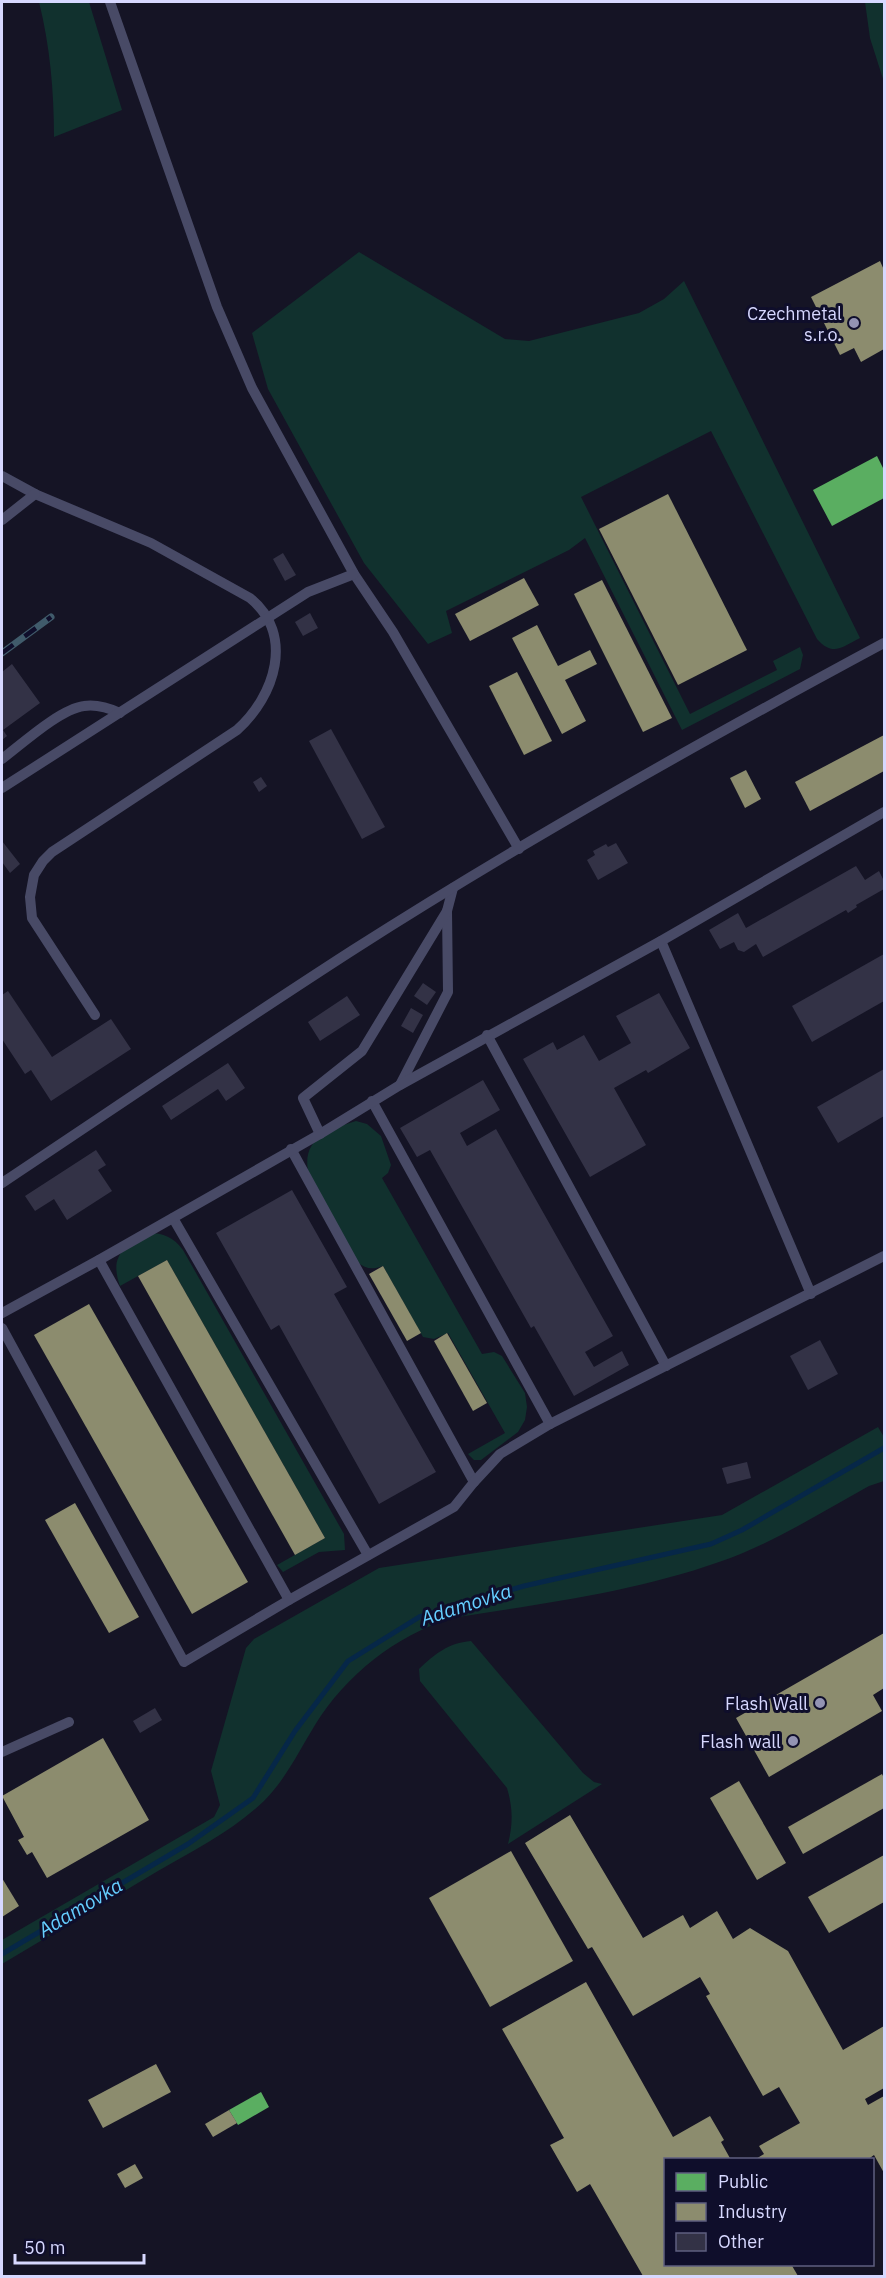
<svg xmlns="http://www.w3.org/2000/svg" width="886" height="2278" viewBox="0 0 886 2278" font-family="'IBM Plex Sans',sans-serif">
<style>
.green{fill:#11312e}
.public{fill:#5aae61}
.industry{fill:#8c8c6e}
.lines{fill:none;stroke-linecap:round;stroke-linejoin:round}
.stream{stroke:#062748;stroke-width:5}
.building{fill:#333246}
.lane{stroke:#484a66;stroke-width:10}
.rail-casing{stroke:#405b6b;stroke-width:7}
.rail{stroke:#0f0e2b;stroke-width:4.5;stroke-dasharray:14;stroke-linecap:butt}
.poi-dot{fill:#9393b3;stroke:#0f0e2b;stroke-width:2}
.labels{text-anchor:middle;dominant-baseline:central;stroke-width:6;stroke-linejoin:round;paint-order:stroke}
.poi-label{font-size:18px;fill:#d7d8ff;stroke:#0f0e2b;text-anchor:end}
.water-label{font-size:20px;font-style:italic;fill:#65ceff;stroke:#0f0e2b}
</style>
<rect width="100%" height="100%" fill="#151425"/>
<g class="green">
<path d="M 39,2 L 89,2 L 122,110 L 54,137 C 54,91 50,46 39,2 Z"/>
<path d="M 865,2 L 884,2 L 884,82 L 870,38 Z"/>
<path d="M 359,252 L 505,339 L 529,341 L 639,313 L 664,299 L 684,281 L 860,638 C 842,647 833,657 817,639 L 711,431 L 581,497 L 690,714 L 777,670 L 773,661 L 800,647 L 803,655 L 800,669 L 682,730 L 585,538 L 569,550 L 446,611 L 452,633 L 428,644 L 364,563 L 268,389 L 252,333 Z"/>
<path d="M 356,1121 L 367,1124 L 381,1136 L 391,1165 L 388,1173 L 382,1178 L 482,1354 L 494,1352 L 502,1356 L 525,1393 L 527,1407 L 525,1420 L 518,1432 L 481,1460 L 474,1460 L 468,1454 L 505,1433 L 448,1333 L 434,1339 L 423,1337 L 383,1266 C 372,1270 366,1269 357,1262 L 309,1176 C 300,1139 327,1130 356,1121 Z"/>
<path d="M 148,1233 C 164,1233 173,1237 183,1250 L 344,1534 L 345,1550 L 319,1552 L 283,1572 L 277,1565 L 325,1538 L 167,1260 L 120,1286 C 109,1255 124,1247 148,1233 Z"/>
<path d="M 878,1427 L 884,1437 L 884,1481 L 869,1486 C 820,1513 772,1544 719,1562 C 634,1592 541,1604 452,1618 C 395,1636 346,1675 315,1725 C 299,1751 286,1779 264,1801 C 234,1830 195,1850 158,1871 C 106,1902 54,1933 2,1964 L 2,1940 L 214,1817 L 220,1805 L 211,1771 L 246,1648 L 254,1639 L 379,1568 L 722,1515 Z"/>
<path d="M 471,1641 L 583,1773 L 594,1782 L 602,1784 L 508,1844 C 513,1824 513,1808 507,1788 L 420,1681 L 419,1669 C 435,1654 448,1643 471,1641 Z"/>
</g>
<g class="public">
<path d="M 877,456 L 884,470 L 884,498 L 832,526 L 813,490 Z"/>
<path d="M 261,2092 L 269,2107 L 238,2125 L 229,2110 Z"/>
</g>
<g class="industry">
<path d="M 880,261 L 884,270 L 884,349 L 861,362 L 854,348 L 840,355 L 811,297 Z"/>
<path d="M 668,494 L 747,650 L 678,685 L 599,529 Z"/>
<path d="M 524,578 L 539,605 L 470,641 L 455,614 Z"/>
<path d="M 602,580 L 672,718 L 643,732 L 574,594 Z"/>
<path d="M 537,625 L 558,666 L 590,650 L 597,664 L 565,680 L 586,721 L 562,734 L 512,638 Z"/>
<path d="M 517,672 L 552,741 L 524,755 L 489,686 Z"/>
<path d="M 884,735 L 884,771 L 810,811 L 795,782 Z"/>
<path d="M 746,770 L 761,799 L 745,808 L 730,778 Z"/>
<path d="M 167,1260 L 325,1538 L 295,1555 L 138,1276 Z"/>
<path d="M 383,1266 L 421,1333 L 407,1341 L 369,1274 Z"/>
<path d="M 89,1304 L 248,1582 L 192,1614 L 34,1335 Z"/>
<path d="M 447,1333 L 487,1403 L 473,1411 L 434,1341 Z"/>
<path d="M 75,1503 L 139,1617 L 109,1633 L 45,1520 Z"/>
<path d="M 884,1633 L 884,1688 L 873,1695 L 882,1711 L 769,1777 L 736,1718 Z"/>
<path d="M 103,1738 L 149,1820 L 47,1878 L 32,1852 L 27,1855 L 18,1840 L 24,1837 L 2,1796 Z"/>
<path d="M 882,1774 L 884,1778 L 884,1808 L 803,1854 L 788,1827 Z"/>
<path d="M 739,1781 L 786,1863 L 757,1880 L 710,1798 Z"/>
<path d="M 570,1815 L 643,1938 L 683,1915 L 690,1928 L 717,1911 L 733,1939 L 750,1928 L 788,1951 L 843,2050 L 884,2026 L 884,2088 L 865,2099 L 868,2105 L 884,2096 L 884,2173 L 874,2155 L 867,2160 L 754,2160 L 764,2154 L 759,2146 L 800,2123 L 779,2087 L 763,2096 L 706,1996 L 710,1994 L 700,1977 L 633,2016 L 592,1947 L 588,1949 L 525,1843 Z"/>
<path d="M 511,1851 L 573,1961 L 490,2007 L 429,1898 Z"/>
<path d="M 884,1855 L 884,1902 L 829,1933 L 808,1897 Z"/>
<path d="M 2,1878 L 19,1906 L 2,1917 Z"/>
<path d="M 586,1982 L 673,2137 L 710,2116 L 724,2140 L 721,2142 L 731,2160 L 666,2160 L 666,2264 L 791,2264 L 798,2276 L 643,2276 L 590,2184 L 577,2192 L 550,2145 L 564,2138 L 502,2029 Z"/>
<path d="M 156,2064 L 171,2092 L 103,2128 L 88,2100 Z"/>
<path d="M 229,2110 L 237,2123 L 213,2137 L 205,2124 Z"/>
<path d="M 135,2164 L 143,2178 L 125,2188 L 117,2174 Z"/>
</g>
<g class="lines">
<path class="stream" d="M 2,1954 L 188,1844 L 253,1798 L 295,1731 L 348,1661 L 419,1617 L 524,1586 L 711,1544 L 742,1530 L 884,1448"/>
</g>
<g class="building">
<path d="M 283,553 L 296,575 L 285,581 L 273,559 Z"/>
<path d="M 310,613 L 318,628 L 303,636 L 295,622 Z"/>
<path d="M 12,664 L 40,703 L 3,730 L 7,736 L 2,740 L 2,672 Z"/>
<path d="M 331,729 L 385,827 L 362,839 L 309,741 Z"/>
<path d="M 261,777 L 267,786 L 259,792 L 253,782 Z"/>
<path d="M 2,841 L 20,864 L 10,873 L 2,862 Z"/>
<path d="M 616,843 L 628,863 L 598,880 L 587,860 L 595,855 L 593,851 L 606,844 L 608,847 Z"/>
<path d="M 856,866 L 865,880 L 879,871 L 884,881 L 884,889 L 856,905 L 857,907 L 848,913 L 846,910 L 763,957 L 756,944 L 744,952 L 738,950 L 734,942 L 720,949 L 709,930 L 738,913 L 746,928 Z"/>
<path d="M 884,954 L 884,1001 L 812,1042 L 792,1006 Z"/>
<path d="M 423,983 L 436,992 L 427,1005 L 414,996 Z"/>
<path d="M 8,991 L 52,1057 L 111,1019 L 131,1049 L 51,1101 L 31,1070 L 25,1074 L 2,1039 L 2,995 Z"/>
<path d="M 659,993 L 690,1048 L 648,1073 L 646,1070 L 614,1088 L 646,1145 L 590,1177 L 523,1059 L 553,1042 L 557,1050 L 584,1035 L 599,1061 L 631,1043 L 616,1016 Z"/>
<path d="M 347,996 L 360,1015 L 320,1041 L 308,1022 Z"/>
<path d="M 411,1008 L 423,1015 L 413,1033 L 401,1026 Z"/>
<path d="M 228,1063 L 245,1088 L 226,1101 L 218,1089 L 171,1120 L 162,1106 Z"/>
<path d="M 884,1069 L 884,1116 L 838,1143 L 817,1107 Z"/>
<path d="M 483,1080 L 500,1110 L 460,1133 L 467,1146 L 496,1129 L 613,1336 L 585,1352 L 594,1367 L 622,1351 L 629,1365 L 574,1396 L 534,1326 L 531,1328 L 430,1150 L 417,1157 L 400,1128 Z"/>
<path d="M 96,1150 L 106,1165 L 98,1170 L 112,1191 L 67,1220 L 54,1199 L 35,1211 L 25,1196 Z"/>
<path d="M 292,1190 L 347,1287 L 334,1294 L 436,1472 L 379,1504 L 279,1325 L 271,1330 L 216,1233 Z"/>
<path d="M 820,1340 L 838,1374 L 808,1390 L 790,1356 Z"/>
<path d="M 747,1462 L 751,1478 L 727,1484 L 722,1468 Z"/>
<path d="M 155,1708 L 162,1720 L 140,1733 L 133,1721 Z"/>
</g>
<g class="lines">
<g class="lane">
<path d="M 110,2 L 217,307 L 252,388 L 354,574 L 393,632 L 519,849"/>
<path d="M 2,476 L 35,494 L 151,543 L 250,598 C 295,635 275,696 237,730 L 52,852 L 43,861 L 34,875 L 30,897 L 32,918 L 95,1015"/>
<path d="M 2,520 L 35,494"/>
<path d="M 2,759 C 22,744 60,709 84,706 C 97,704 109,708 120,713"/>
<path d="M 2,788 L 308,592 L 354,574"/>
<path d="M 661,941 L 811,1294"/>
<path d="M 487,1035 L 666,1366"/>
<path d="M 400,1085 L 448,992 L 447,911"/>
<path d="M 372,1101 L 550,1424"/>
<path d="M 320,1134 L 303,1098 L 362,1051 L 447,911 L 453,888"/>
<path d="M 291,1149 L 474,1482"/>
<path d="M 2,1183 C 119,1105 235,1026 353,950 C 525,840 704,740 884,643"/>
<path d="M 173,1218 L 368,1555"/>
<path d="M 99,1260 L 289,1600"/>
<path d="M 2,1313 L 99,1260 L 320,1134 L 400,1085 L 661,941 L 884,812"/>
<path d="M 2,1328 L 184,1662 L 289,1600 L 454,1507 L 474,1482 L 500,1454 L 550,1424 L 884,1256"/>
<path d="M 2,1752 L 69,1722"/>
</g>
<defs>
<path id="rail" d="M 2,653 L 51,617"/>
</defs>
<use href="#rail" class="rail-casing"/>
<use href="#rail" class="rail"/>
</g>
<g class="poi-dot">
<circle cx="854" cy="323" r="6"/>
<circle cx="820" cy="1703" r="6"/>
<circle cx="793" cy="1741" r="6"/>
</g>
<g class="labels">
<g class="poi-label">
<text x="842" y="313">Czechmetal<tspan x="842" dy="21">s.r.o.</tspan></text>
<text x="808" y="1703">Flash Wall</text>
<text x="781" y="1741">Flash wall</text>
</g>
<g class="water-label">
<text transform="translate(466 1604) rotate(-18)">Adamovka</text>
<text transform="translate(80 1907) rotate(-31)">Adamovka</text>
</g>
</g>
<rect width="886" height="2278" fill="none" stroke="#d7d8ff" stroke-width="6"/>
<rect x="664" y="2158" width="210" height="108" fill="#0f0e2b" stroke="#5f5f80" stroke-width="1.5"/>
<rect x="676" y="2173" width="30" height="18" fill="#5aae61" stroke="#5f5f80" stroke-width="1.5"/>
<text x="718" y="2188" font-size="18" fill="#d7d8ff">Public</text>
<rect x="676" y="2203" width="30" height="18" fill="#8c8c6e" stroke="#5f5f80" stroke-width="1.5"/>
<text x="718" y="2218" font-size="18" fill="#d7d8ff">Industry</text>
<rect x="676" y="2233" width="30" height="18" fill="#333246" stroke="#5f5f80" stroke-width="1.5"/>
<text x="718" y="2248" font-size="18" fill="#d7d8ff">Other</text>
<path d="M15 2254v9h129v-9" fill="none" stroke="#d7d8ff" stroke-width="3"/>
<text x="24" y="2254" font-size="18" fill="#d7d8ff" stroke="#0f0e2b" stroke-width="4.5" paint-order="stroke">50 m</text>
</svg>
